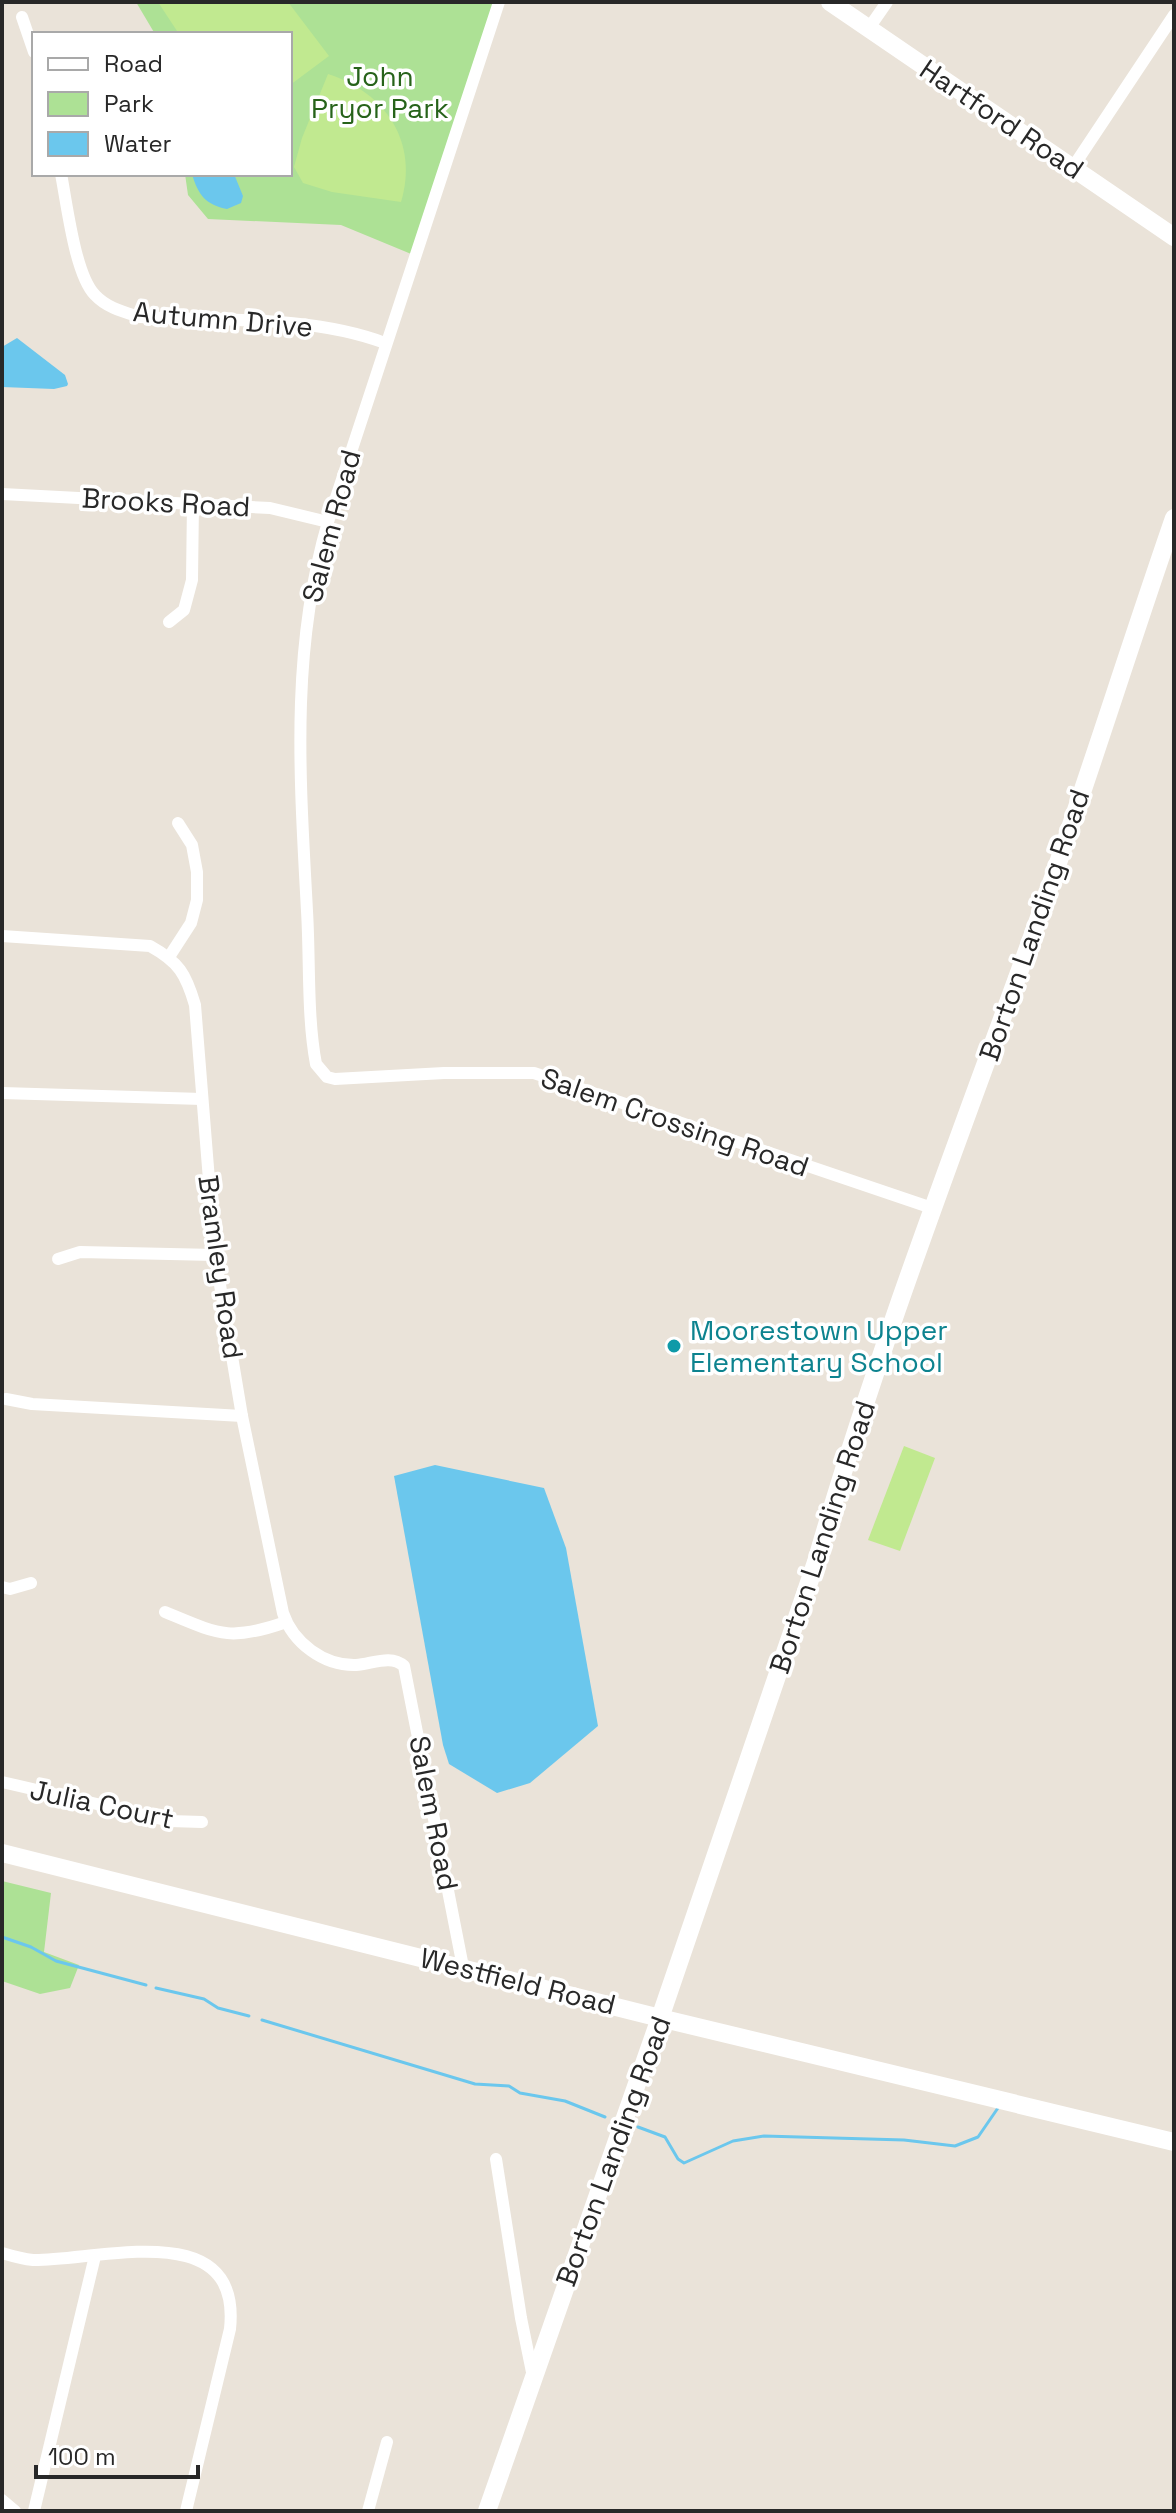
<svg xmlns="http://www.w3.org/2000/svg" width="1176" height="2513" viewBox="0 0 1176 2513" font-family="'Space Grotesk',sans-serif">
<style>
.green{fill:#ade195}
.pitch{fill:#c1e990}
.water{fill:#6bc7ed}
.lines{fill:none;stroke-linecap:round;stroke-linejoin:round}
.stream{stroke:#6bc7ed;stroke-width:3}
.street{stroke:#fff;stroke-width:12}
.secondary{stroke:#fff;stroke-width:18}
.culture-dot{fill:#0f9aa8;stroke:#fff;stroke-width:3}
.labels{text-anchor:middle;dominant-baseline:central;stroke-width:7;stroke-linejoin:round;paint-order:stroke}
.park-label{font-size:28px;fill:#27631a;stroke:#fff}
.street-label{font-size:28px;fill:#282828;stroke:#fff}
.culture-label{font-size:28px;fill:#0d838f;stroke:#fff;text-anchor:start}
</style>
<rect width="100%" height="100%" fill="#eae3d9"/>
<g class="green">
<path d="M 136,2 L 503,2 L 416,256 L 341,225 L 208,219 L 188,195 L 185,174 L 290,174 L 290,34 L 155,34 Z"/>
<path d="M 2,1881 L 51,1893 L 44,1952 L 79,1965 L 70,1988 L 40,1994 L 2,1981 Z"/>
</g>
<g class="pitch">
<path d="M 158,2 L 288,2 L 329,56 L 290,85 L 290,34 L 179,34 Z"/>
<path d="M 328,74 C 385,92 419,142 401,202 L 332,192 L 303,183 L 294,167 L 302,138 Z"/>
<path d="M 904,1446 L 935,1458 L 900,1551 L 868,1540 Z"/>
</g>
<g class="water">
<path d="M 192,174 L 234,174 L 243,196 L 241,203 L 227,209 C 206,205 198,195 192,174 Z"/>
<path d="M 17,338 L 65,375 L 68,384 L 67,386 L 54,389 L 2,387 L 2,347 Z"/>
<path d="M 435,1465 L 544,1488 L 566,1548 L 598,1726 L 530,1783 L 497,1793 L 449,1764 L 443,1745 L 394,1476 Z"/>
</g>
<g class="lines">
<g class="stream">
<path d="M 2,1937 L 31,1947 L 56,1961 L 146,1985"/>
<path d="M 156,1988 L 204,1999 L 218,2008 L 249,2016"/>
<path d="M 262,2020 L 475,2084 L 509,2086 L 520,2093 L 565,2101 L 605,2117"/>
<path d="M 638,2127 L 665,2137 L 678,2159 L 684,2163 L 733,2141 L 764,2136 L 904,2140 L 955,2146 L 978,2137 L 1000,2105"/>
</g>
<g class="street">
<path d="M 499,2 L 328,522 C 290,652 300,779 307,911 C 310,960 307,1017 316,1064 L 327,1077 L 335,1079 L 444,1073 L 534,1073 L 932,1208"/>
<path d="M 22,17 L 34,52"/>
<path d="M 869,28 L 887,2"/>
<path d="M 1073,167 L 1174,15"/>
<path d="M 61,174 C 67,204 75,275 95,295 C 107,308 124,312 140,317 C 220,321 310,315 385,343"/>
<path d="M 2,494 L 270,508 L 328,522"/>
<path d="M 169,622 L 184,610 L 192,580 L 193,502"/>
<path d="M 2,936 L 150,946 C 179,962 186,974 195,1005 L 215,1255 L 242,1416 L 283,1613 C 293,1643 324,1666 356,1665 C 372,1664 391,1654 404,1666 L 463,1967"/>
<path d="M 169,957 L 191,923 L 197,900 L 197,872 L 192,845 L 178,823"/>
<path d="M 2,1093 L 202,1099"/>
<path d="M 58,1259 L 80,1252 L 215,1255"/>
<path d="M 6,1399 L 32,1404 L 242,1416"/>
<path d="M 2,1587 L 10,1589 L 31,1583"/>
<path d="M 165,1612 C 218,1634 230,1642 286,1622"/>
<path d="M 2,1782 L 170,1821 L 202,1822"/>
<path d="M 496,2159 L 521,2318 L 533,2377"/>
<path d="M 2,2253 C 12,2256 22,2259 33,2260 C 99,2261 242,2215 230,2329 L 186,2511"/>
<path d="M 2,2500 L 15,2511"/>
<path d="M 34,2511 L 95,2256"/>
<path d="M 368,2511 L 387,2442"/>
</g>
<g class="secondary">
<path d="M 830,2 L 1174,237"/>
<path d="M 2,1853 L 660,2018 L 1174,2142"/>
<path d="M 487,2511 L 660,2018 L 816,1562 C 880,1340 964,1126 1042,909 C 1088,779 1129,648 1174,518"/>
</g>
</g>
<circle class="culture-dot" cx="674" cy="1346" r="8"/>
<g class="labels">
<g class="park-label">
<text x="380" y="76">John<tspan x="380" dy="32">Pryor Park</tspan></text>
</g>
<g class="street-label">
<text transform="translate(1002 119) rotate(34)">Hartford Road</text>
<text transform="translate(223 319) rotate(5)">Autumn Drive</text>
<text transform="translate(166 502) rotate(3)">Brooks Road</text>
<text transform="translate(331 526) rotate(-75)">Salem Road</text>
<text transform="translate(1034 925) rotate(-71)">Borton Landing Road</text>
<text transform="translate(675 1122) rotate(19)">Salem Crossing Road</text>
<text transform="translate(221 1267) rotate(82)">Bramley Road</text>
<text transform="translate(822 1537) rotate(-72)">Borton Landing Road</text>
<text transform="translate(102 1804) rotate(12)">Julia Court</text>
<text transform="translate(434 1813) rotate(79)">Salem Road</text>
<text transform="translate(518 1981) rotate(14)">Westfield Road</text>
<text transform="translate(613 2151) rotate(-70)">Borton Landing Road</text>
</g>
<g class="culture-label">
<text x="690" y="1330">Moorestown Upper<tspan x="690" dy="32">Elementary School</tspan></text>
</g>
</g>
<rect width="1176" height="2513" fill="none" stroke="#282828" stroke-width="8"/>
<rect x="32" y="32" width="260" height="144" fill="#ffffff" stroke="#a9a9a9" stroke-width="2"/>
<rect x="48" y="58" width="40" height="12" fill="#ffffff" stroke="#a9a9a9" stroke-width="2"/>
<text x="104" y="72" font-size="24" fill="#282828">Road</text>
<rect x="48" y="92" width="40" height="24" fill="#ade195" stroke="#a9a9a9" stroke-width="2"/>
<text x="104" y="112" font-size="24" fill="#282828">Park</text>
<rect x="48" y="132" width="40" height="24" fill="#6bc7ed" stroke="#a9a9a9" stroke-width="2"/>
<text x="104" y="152" font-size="24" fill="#282828">Water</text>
<path d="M36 2465v12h162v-12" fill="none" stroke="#282828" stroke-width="4"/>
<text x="48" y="2465" font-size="24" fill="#282828" stroke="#ffffff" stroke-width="6" paint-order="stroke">100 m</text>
</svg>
